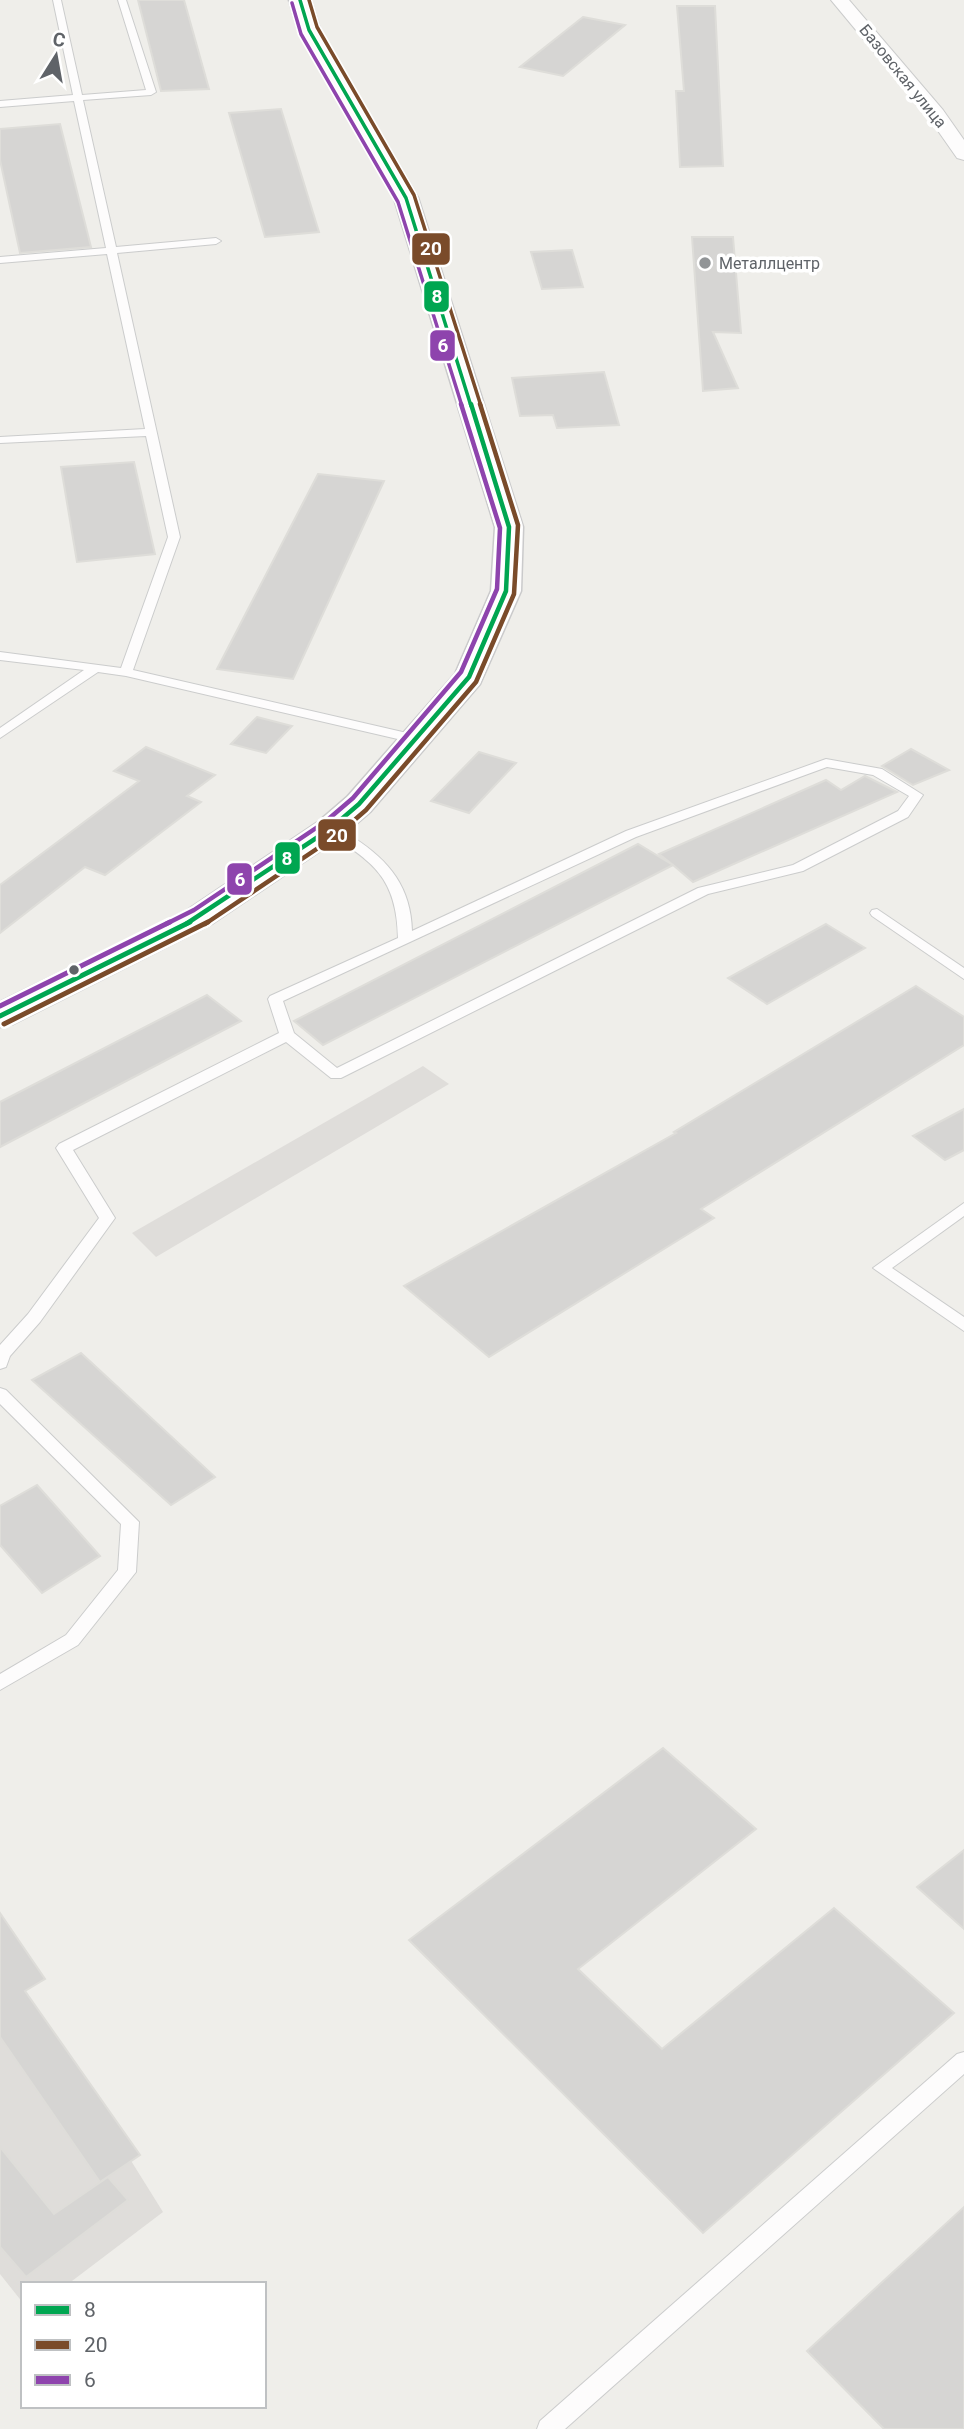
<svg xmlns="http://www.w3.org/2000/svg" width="964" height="2429" viewBox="0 0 964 2429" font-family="Roboto,sans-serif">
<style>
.industrial{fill:#dfddda}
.building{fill:#d6d5d3;stroke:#deddd9;stroke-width:2}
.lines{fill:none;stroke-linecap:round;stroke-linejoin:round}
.lane-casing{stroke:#cbcccc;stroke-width:2}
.street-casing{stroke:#cbcccc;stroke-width:2}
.secondary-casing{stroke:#cacacb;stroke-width:3}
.lane{fill:#fdfcfc;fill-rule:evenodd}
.street{fill:#fdfcfc;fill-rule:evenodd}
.secondary{fill:#fdfcfc;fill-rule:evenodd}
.bus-1-far2-casing{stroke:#fff;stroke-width:7}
.bus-1-far1-casing{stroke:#fff;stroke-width:9}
.bus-1-casing{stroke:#fff;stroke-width:10}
.bus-2-far2-casing{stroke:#fff;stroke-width:7}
.bus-2-far1-casing{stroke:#fff;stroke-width:9}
.bus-2-casing{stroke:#fff;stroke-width:10}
.bus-3-far2-casing{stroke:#fff;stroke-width:7}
.bus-3-far1-casing{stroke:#fff;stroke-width:9}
.bus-3-casing{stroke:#fff;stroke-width:10}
.bus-1-far2{stroke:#00a651;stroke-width:3.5}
.bus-1-far1{stroke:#00a651;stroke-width:4.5}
.bus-1{stroke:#00a651;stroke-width:5}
.bus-2-far2{stroke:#7a4b2a;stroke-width:3.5}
.bus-2-far1{stroke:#7a4b2a;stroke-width:4.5}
.bus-2{stroke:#7a4b2a;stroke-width:5}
.bus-3-far2{stroke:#8e44ad;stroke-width:3.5}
.bus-3-far1{stroke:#8e44ad;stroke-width:4.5}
.bus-3{stroke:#8e44ad;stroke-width:5}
.poi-dot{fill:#919496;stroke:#fff;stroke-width:2.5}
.bus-dot{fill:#5f6368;stroke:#fff;stroke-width:2.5}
.labels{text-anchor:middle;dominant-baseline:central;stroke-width:7;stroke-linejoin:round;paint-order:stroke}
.far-street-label{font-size:16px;fill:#5f6368;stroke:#fff}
.far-poi-label{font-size:16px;fill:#5f6368;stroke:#fff;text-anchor:start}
.line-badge{stroke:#fff;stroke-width:2.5}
.badge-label{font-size:19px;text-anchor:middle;font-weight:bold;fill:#fff}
</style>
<rect width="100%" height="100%" fill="#efeeea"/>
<g class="industrial">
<path d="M 423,1066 L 449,1084 L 156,1257 L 132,1233 Z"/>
<path d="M 0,1951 L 163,2212 L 68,2284 L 23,2284 L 23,2303 L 0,2274 Z"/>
</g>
<g class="building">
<path d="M 138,0 L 184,0 L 209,89 L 161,91 Z"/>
<path d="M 677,6 L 715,6 L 723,166 L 680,167 L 676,91 L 684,91 Z"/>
<path d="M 583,17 L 625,25 L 563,76 L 520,67 Z"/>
<path d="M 281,109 L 319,232 L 265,237 L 229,113 Z"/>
<path d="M 60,124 L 91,247 L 20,253 L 0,160 L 0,129 Z"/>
<path d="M 692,237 L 733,237 L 741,333 L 713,332 L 738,388 L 703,391 Z"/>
<path d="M 572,250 L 583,287 L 542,289 L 531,252 Z"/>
<path d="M 604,372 L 619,425 L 557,428 L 553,415 L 520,416 L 512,378 Z"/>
<path d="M 134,462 L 155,554 L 77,562 L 61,467 Z"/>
<path d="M 318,474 L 384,481 L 293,679 L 217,669 Z"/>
<path d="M 257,717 L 292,726 L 266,753 L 231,744 Z"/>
<path d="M 146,747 L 215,775 L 187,796 L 201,802 L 105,875 L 85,867 L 0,933 L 0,885 L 139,781 L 114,771 Z"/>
<path d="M 911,749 L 949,770 L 913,785 L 882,766 Z"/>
<path d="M 479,752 L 516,763 L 469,813 L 431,801 Z"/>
<path d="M 865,776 L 897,792 L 693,882 L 673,865 L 323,1045 L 294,1021 L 638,844 L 673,865 L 659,854 L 826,780 L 841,790 Z"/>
<path d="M 826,924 L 865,948 L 767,1004 L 728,978 Z"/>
<path d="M 916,986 L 964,1017 L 964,1045 L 701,1209 L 714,1218 L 489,1357 L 404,1286 L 676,1133 L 674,1132 Z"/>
<path d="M 207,995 L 241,1021 L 0,1147 L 0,1102 Z"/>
<path d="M 964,1109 L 964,1150 L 945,1160 L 913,1136 Z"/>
<path d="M 81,1353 L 215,1477 L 171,1505 L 32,1380 Z"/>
<path d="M 37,1485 L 100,1556 L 42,1593 L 0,1545 L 0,1506 Z"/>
<path d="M 663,1748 L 756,1829 L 578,1969 L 662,2049 L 834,1908 L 954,2013 L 703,2233 L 409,1940 Z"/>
<path d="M 964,1850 L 964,1929 L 917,1887 Z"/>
<path d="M 0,1913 L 45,1979 L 25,1991 L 140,2155 L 100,2182 L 0,2037 Z"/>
<path d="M 0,2147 L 54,2214 L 108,2177 L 128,2200 L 26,2277 L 0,2247 Z"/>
<path d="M 964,2207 L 964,2429 L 884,2429 L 807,2351 Z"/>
</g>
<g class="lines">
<defs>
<g id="lane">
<path d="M 53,0 L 61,0 L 82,95 L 146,90 L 118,0 L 126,0 L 156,92 L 151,95 L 83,100 L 116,247 L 216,238 L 221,241 L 216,244 L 117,253 L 180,537 L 133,670 L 420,736 L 420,742 L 415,743 L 126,676 L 98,672 L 0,738 L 0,728 L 84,670 L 0,660 L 0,652 L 121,668 L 168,537 L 146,436 L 0,443 L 0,437 L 145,429 L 107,254 L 0,263 L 0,257 L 106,248 L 74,101 L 0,107 L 0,101 L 73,95 Z"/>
<path d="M 826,759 L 882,769 L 923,795 L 908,817 L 803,871 L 708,894 L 341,1078 L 331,1078 L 286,1042 L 73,1150 L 115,1218 L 40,1322 L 10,1356 L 6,1367 L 0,1369 L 0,1345 L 28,1314 L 99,1218 L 56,1148 L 59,1144 L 279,1033 L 268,999 L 270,996 L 398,938 C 397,878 373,861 325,832 L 323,829 L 325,826 C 336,824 346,833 354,838 C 390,861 411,888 412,931 L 626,831 ZM 827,767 L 873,775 L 909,796 L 898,811 L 793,865 L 698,888 L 337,1068 L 294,1033 L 283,1001 L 636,837 Z"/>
<path d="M 877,909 L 964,968 L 964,979 L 872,916 L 870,913 L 872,910 Z"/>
<path d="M 964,1203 L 964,1216 L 892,1268 L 964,1317 L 964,1331 L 873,1268 Z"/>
<path d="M 0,1388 L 6,1390 L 139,1522 L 136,1572 L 78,1645 L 0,1690 L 0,1674 L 66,1635 L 118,1570 L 121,1524 L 0,1404 Z"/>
<path d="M 964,2052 L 964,2074 L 565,2429 L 537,2429 L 540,2421 L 957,2054 Z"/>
</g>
<path id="street" d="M 831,0 L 849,0 L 943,110 L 964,140 L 964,160 L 957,158 L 929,118 Z"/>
<path id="secondary" d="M 289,0 L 311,0 L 320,30 L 418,198 L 523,527 L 521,591 L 480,684 L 371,811 L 342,836 L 210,925 L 13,1024 L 0,1027 L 0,1002 L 186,911 L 318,822 L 347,797 L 455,674 L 491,591 L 495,527 L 394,198 L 298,30 Z"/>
</defs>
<use href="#lane" class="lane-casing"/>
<use href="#street" class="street-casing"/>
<use href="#secondary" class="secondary-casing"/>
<use href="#lane" class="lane"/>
<use href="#street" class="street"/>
<use href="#secondary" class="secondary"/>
<defs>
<path id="bus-1-far2" d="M 300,0 L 309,30 L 406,198 L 471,406"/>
<path id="bus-1-far1" d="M 186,924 L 330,829 L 359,804 L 469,677 L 506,591 L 509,527 L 471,404"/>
<path id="bus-1" d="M 0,1016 L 190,922"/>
<path id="bus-2-far2" d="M 309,0 L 317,27 L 414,195 L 481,406"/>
<path id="bus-2-far1" d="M 205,924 L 336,836 L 366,810 L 476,682 L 514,594 L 518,525 L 480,404"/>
<path id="bus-2" d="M 4,1024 L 208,922"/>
<path id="bus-3-far2" d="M 292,3 L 301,34 L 398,202 L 462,406"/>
<path id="bus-3-far1" d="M 166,924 L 194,910 L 325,822 L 353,798 L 461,672 L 497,589 L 500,528 L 461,404"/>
<path id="bus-3" d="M 0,1006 L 170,922"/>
</defs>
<use href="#bus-1-far2" class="bus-1-far2-casing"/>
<use href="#bus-1-far1" class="bus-1-far1-casing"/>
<use href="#bus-1" class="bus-1-casing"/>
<use href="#bus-2-far2" class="bus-2-far2-casing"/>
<use href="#bus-2-far1" class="bus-2-far1-casing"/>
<use href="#bus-2" class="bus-2-casing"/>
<use href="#bus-3-far2" class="bus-3-far2-casing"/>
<use href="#bus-3-far1" class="bus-3-far1-casing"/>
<use href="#bus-3" class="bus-3-casing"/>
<use href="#bus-1-far2" class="bus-1-far2"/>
<use href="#bus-1-far1" class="bus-1-far1"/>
<use href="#bus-1" class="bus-1"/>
<use href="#bus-2-far2" class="bus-2-far2"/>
<use href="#bus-2-far1" class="bus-2-far1"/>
<use href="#bus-2" class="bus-2"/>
<use href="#bus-3-far2" class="bus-3-far2"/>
<use href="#bus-3-far1" class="bus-3-far1"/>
<use href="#bus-3" class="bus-3"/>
</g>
<circle class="poi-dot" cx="705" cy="263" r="7"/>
<circle class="bus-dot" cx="74" cy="970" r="6"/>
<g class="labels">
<g class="far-street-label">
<text transform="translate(903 76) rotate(51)">Базовская улица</text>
</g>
<g class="far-poi-label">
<text x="719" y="263">Металлцентр</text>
</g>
</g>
<g class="line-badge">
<rect x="411" y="232" width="40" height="34" rx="7" fill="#7a4b2a"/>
<rect x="423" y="280" width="27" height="33" rx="7" fill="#00a651"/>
<rect x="429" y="329" width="27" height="33" rx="7" fill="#8e44ad"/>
<rect x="317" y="818" width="40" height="34" rx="7" fill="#7a4b2a"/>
<rect x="274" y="841" width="27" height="34" rx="7" fill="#00a651"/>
<rect x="226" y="862" width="27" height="34" rx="7" fill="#8e44ad"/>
</g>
<g class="badge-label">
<text x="431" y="255">20</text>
<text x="437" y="303">8</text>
<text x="443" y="352">6</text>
<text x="337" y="842">20</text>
<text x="287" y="865">8</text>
<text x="240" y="886">6</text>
</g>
<rect x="21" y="2282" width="245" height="126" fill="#ffffff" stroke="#bfc1c3" stroke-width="2"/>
<rect x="35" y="2305" width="35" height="10" fill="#00a651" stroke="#bfc1c3" stroke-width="2"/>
<text x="84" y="2317" font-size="21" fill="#5f6368">8</text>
<rect x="35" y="2340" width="35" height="10" fill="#7a4b2a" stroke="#bfc1c3" stroke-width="2"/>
<text x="84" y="2352" font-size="21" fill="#5f6368">20</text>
<rect x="35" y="2375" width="35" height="10" fill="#8e44ad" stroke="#bfc1c3" stroke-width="2"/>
<text x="84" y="2387" font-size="21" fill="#5f6368">6</text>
<g transform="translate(56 56) rotate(11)" stroke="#ffffff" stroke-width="5" paint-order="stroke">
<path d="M0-5L12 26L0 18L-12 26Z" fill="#5f6368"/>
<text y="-10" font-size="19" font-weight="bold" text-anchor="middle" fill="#5f6368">С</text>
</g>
</svg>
